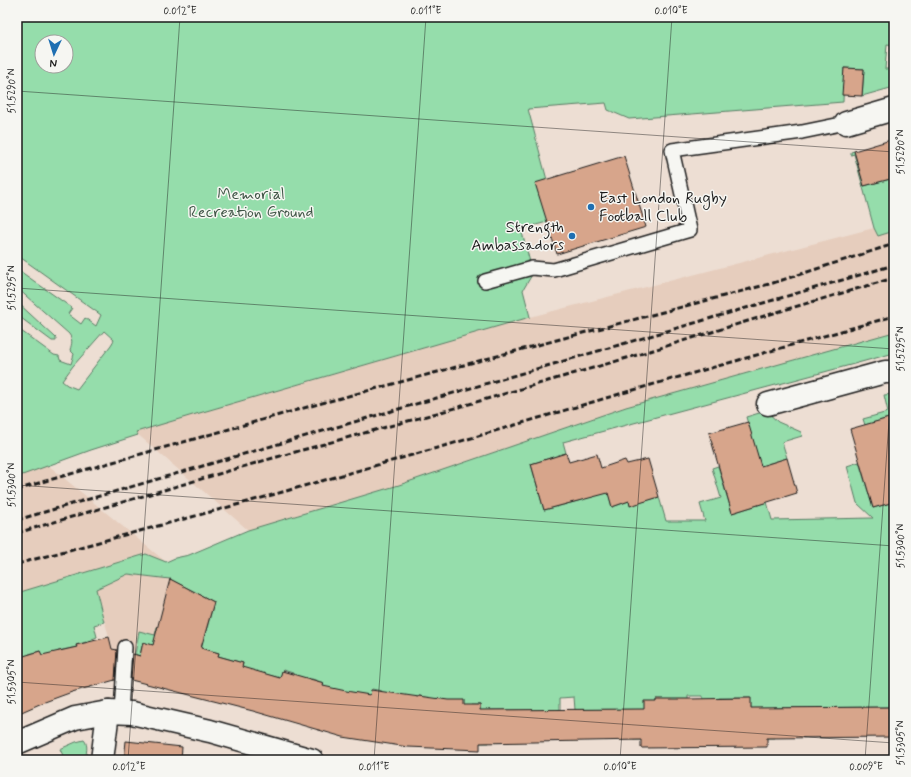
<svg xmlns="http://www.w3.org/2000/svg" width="911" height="777" viewBox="0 0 911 777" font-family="Mynerve,sans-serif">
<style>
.built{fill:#e6cdbd}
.green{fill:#95ddab;stroke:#587c64;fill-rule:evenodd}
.building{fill:#d7a58b;stroke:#1c1c1c}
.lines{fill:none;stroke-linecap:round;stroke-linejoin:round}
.lane-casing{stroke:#1c1c1c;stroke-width:16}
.street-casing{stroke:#1c1c1c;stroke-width:25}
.lane{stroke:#f6f6f2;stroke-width:13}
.street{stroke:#f6f6f2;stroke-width:22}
.rail{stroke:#1c1c1c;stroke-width:3;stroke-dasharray:6 3;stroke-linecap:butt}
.ticks{fill:none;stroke:#1c1c1c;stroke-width:1;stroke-opacity:0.45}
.poi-dot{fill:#1f6fb2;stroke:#f6f6f2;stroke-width:1.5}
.labels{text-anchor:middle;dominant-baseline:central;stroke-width:3;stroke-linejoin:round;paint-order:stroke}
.park-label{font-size:16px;fill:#405647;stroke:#f6f6f2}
.poi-label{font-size:16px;fill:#1c1c1c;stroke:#f6f6f2;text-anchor:start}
.neatline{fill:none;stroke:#1c1c1c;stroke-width:1.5}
.ticks-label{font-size:10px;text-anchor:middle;fill:#1c1c1c}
</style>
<rect width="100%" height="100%" fill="#edded3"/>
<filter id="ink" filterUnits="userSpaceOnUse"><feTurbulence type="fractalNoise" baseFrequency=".025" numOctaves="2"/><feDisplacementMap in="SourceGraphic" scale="8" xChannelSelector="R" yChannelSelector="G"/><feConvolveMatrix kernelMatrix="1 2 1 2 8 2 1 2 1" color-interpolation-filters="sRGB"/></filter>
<g filter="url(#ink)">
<g class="built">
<path d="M 874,228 L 878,236 L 894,231 L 894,332 L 626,407 L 399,485 L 260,527 L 248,530 L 135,432 L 196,414 L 530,317 Z"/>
<path d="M 17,455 L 48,465 L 166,562 L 146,554 L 17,593 Z"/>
<path d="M 128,574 L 170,579 L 214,602 L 204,639 L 157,628 L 156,635 L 140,632 L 132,666 L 124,666 L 118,667 L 95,589 Z"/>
</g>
<g class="green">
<path d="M 17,17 L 894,17 L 894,45 L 887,44 L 885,69 L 894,69 L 894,87 L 862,96 L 864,69 L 844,68 L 843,102 L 629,119 L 608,110 L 606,103 L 528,109 L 547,180 L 547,222 L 521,229 L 533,273 L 523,290 L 530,317 L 196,414 L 136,432 L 138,435 L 91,450 L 17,477 L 17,328 L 54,355 L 59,356 L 60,360 L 71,364 L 74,354 L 70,350 C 72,343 73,340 69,334 L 17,288 L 17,269 L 72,308 L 68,314 L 81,324 L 85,318 L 96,326 L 101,315 L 17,255 ZM 42,42 L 66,42 L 66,66 L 42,66 ZM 104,331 L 114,340 L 111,345 L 77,389 L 67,385 L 62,381 L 73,366 Z"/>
<path d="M 854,151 L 864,186 L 894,178 L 894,231 L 878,236 L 874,228 L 854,154 L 851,155 L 851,152 Z"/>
<path d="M 17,302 L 55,337 L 56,338 L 56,341 L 52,341 L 17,315 Z"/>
<path d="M 894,332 L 894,353 L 854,364 L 563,442 L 566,453 L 531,464 L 544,510 L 578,501 L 607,488 L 612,507 L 629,501 L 630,505 L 659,497 L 666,521 L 705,521 L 700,504 L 721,498 L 712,468 L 718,466 L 732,513 L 767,502 L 772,520 L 873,518 L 857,503 L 847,466 L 859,462 L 873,508 L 894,502 L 894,707 L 774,708 L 775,738 L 767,738 L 751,709 L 750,698 L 719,698 L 703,710 L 703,696 L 688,696 L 688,710 L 656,699 L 656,701 L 644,721 L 640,721 L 641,740 L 633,740 L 632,710 L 575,710 L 574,697 L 560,698 L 560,710 L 489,710 L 489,743 L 480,743 L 480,705 L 471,705 L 471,711 L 453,722 L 431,698 L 419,696 L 417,721 L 380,703 L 382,691 L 372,689 L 370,695 L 318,702 L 324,683 L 312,679 L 291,681 L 293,673 L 283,670 L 280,678 L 242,668 L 243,663 L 218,656 L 219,653 L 204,649 L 154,646 L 143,642 L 140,656 L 135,654 L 139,631 L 155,635 L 157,627 L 204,639 L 214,602 L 170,579 L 128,574 L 96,589 L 104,622 L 94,625 L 97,637 L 92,639 L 97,656 L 91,658 L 86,642 L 76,645 L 77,647 L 58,651 L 63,666 L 44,661 L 40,651 L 29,654 L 34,665 L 17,671 L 17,593 L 146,554 L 166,562 L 175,558 L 189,555 L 248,530 L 399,485 L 626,407 Z"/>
<path d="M 894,394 L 894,435 L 889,418 L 865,425 L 863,419 L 888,412 L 884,395 Z"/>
<path d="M 766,411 L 778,422 L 801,432 L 802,436 L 782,442 L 787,458 L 754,468 L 755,448 L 746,417 Z"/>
<path d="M 84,740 C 89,745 86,754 85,760 L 65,760 L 60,749 L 76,742 Z"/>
</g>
<g class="building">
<path d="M 844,68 L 864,69 L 862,96 L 842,95 Z"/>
<path d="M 894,139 L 894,178 L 864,186 L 854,151 Z"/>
<path d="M 624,156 L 646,227 L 557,254 L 535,183 Z"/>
<path d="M 889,418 L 894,435 L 894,502 L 873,508 L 850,429 Z"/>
<path d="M 748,422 L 761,466 L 787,458 L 797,493 L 732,513 L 709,433 Z"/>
<path d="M 566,453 L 569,462 L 597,454 L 601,468 L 625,460 L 627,464 L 648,459 L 659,497 L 630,506 L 629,501 L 612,507 L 608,493 L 544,510 L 531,464 Z"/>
<path d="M 170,579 L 214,602 L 201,648 L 219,653 L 218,656 L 243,663 L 242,667 L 280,678 L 282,671 L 324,683 L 323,686 L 346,691 L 370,695 L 371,690 L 419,697 L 419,696 L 448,700 L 464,700 L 464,705 L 480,705 L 480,710 L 644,709 L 644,701 L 656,701 L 656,699 L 688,699 L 751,698 L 751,708 L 894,707 L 894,737 L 767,738 L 767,747 L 641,748 L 641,740 L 480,743 L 480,750 L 408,747 L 343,737 L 253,711 L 131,680 L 133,654 L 140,656 L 143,642 L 153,645 Z"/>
<path d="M 109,637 L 112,649 L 117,650 L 115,680 L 72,692 L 42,703 L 17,714 L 17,658 L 40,651 L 42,655 L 77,647 L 76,645 Z"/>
<path d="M 126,741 L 182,747 L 181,760 L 124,760 Z"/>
</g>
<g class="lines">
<defs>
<g id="lane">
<path d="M 485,281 L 532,268 L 554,270 L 690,230 L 672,150 L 802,132 L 846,123"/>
<path d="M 121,713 L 125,647"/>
</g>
<g id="street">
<path d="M 846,123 L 894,109"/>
<path d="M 768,404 L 885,372 L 894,372"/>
<path d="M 17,743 L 75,718 L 108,712 L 132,713 L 210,731 L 312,760"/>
<path d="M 102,760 L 108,712"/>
</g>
</defs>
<use href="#lane" class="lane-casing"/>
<use href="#street" class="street-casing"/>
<use href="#lane" class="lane"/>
<use href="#street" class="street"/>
<g class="rail">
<path d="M 17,490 L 42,482 L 311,406 L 579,334 L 773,283 L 894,244"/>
<path d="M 17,520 L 894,265"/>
<path d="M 17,533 L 266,460 L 459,407 L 627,358 L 784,310 L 894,278"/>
<path d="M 17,564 L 251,501 L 458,442 L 623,393 L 894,316"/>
</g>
</g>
</g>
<path class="ticks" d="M 17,91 L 894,152M 17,288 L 894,349M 17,485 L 894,546M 17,682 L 894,743M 128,760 L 180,17M 374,760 L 426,17M 620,760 L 672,17M 865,760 L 894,351"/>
<g class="poi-dot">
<circle cx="591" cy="207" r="4"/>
<circle cx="572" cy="236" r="4"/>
</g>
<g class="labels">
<g class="park-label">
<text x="251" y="194">Memorial<tspan x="251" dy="18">Recreation Ground</tspan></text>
</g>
<g class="poi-label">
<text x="599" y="198">East London Rugby<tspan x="599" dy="18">Football Club</tspan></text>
<text x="564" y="227" text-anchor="end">Strength<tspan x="564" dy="18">Ambassadors</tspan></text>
</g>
</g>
<rect width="911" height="777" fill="none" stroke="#f6f6f2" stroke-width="44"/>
<g transform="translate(54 54) rotate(184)"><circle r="19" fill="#f6f6f2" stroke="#9f9f9c"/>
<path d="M0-3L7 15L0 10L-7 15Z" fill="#1f6fb2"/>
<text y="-6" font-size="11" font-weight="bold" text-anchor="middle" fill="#1c1c1c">N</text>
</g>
<rect x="22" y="22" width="867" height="733" class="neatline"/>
<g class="ticks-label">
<text x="180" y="14">0.012°E</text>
<text x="426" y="14">0.011°E</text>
<text x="671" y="14">0.010°E</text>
<text transform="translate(11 91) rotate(-90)" y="4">51.5290°N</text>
<text transform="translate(900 152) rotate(-90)" y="4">51.5290°N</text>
<text transform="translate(11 288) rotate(-90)" y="4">51.5295°N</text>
<text transform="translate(900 349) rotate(-90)" y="4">51.5295°N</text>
<text transform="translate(11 485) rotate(-90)" y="4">51.5300°N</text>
<text transform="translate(900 546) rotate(-90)" y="4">51.5300°N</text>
<text transform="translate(11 682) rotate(-90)" y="4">51.5305°N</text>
<text transform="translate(900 743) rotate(-90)" y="4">51.5305°N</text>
<text x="129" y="770">0.012°E</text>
<text x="374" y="770">0.011°E</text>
<text x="620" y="770">0.010°E</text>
<text x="866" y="770">0.009°E</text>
</g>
</svg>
